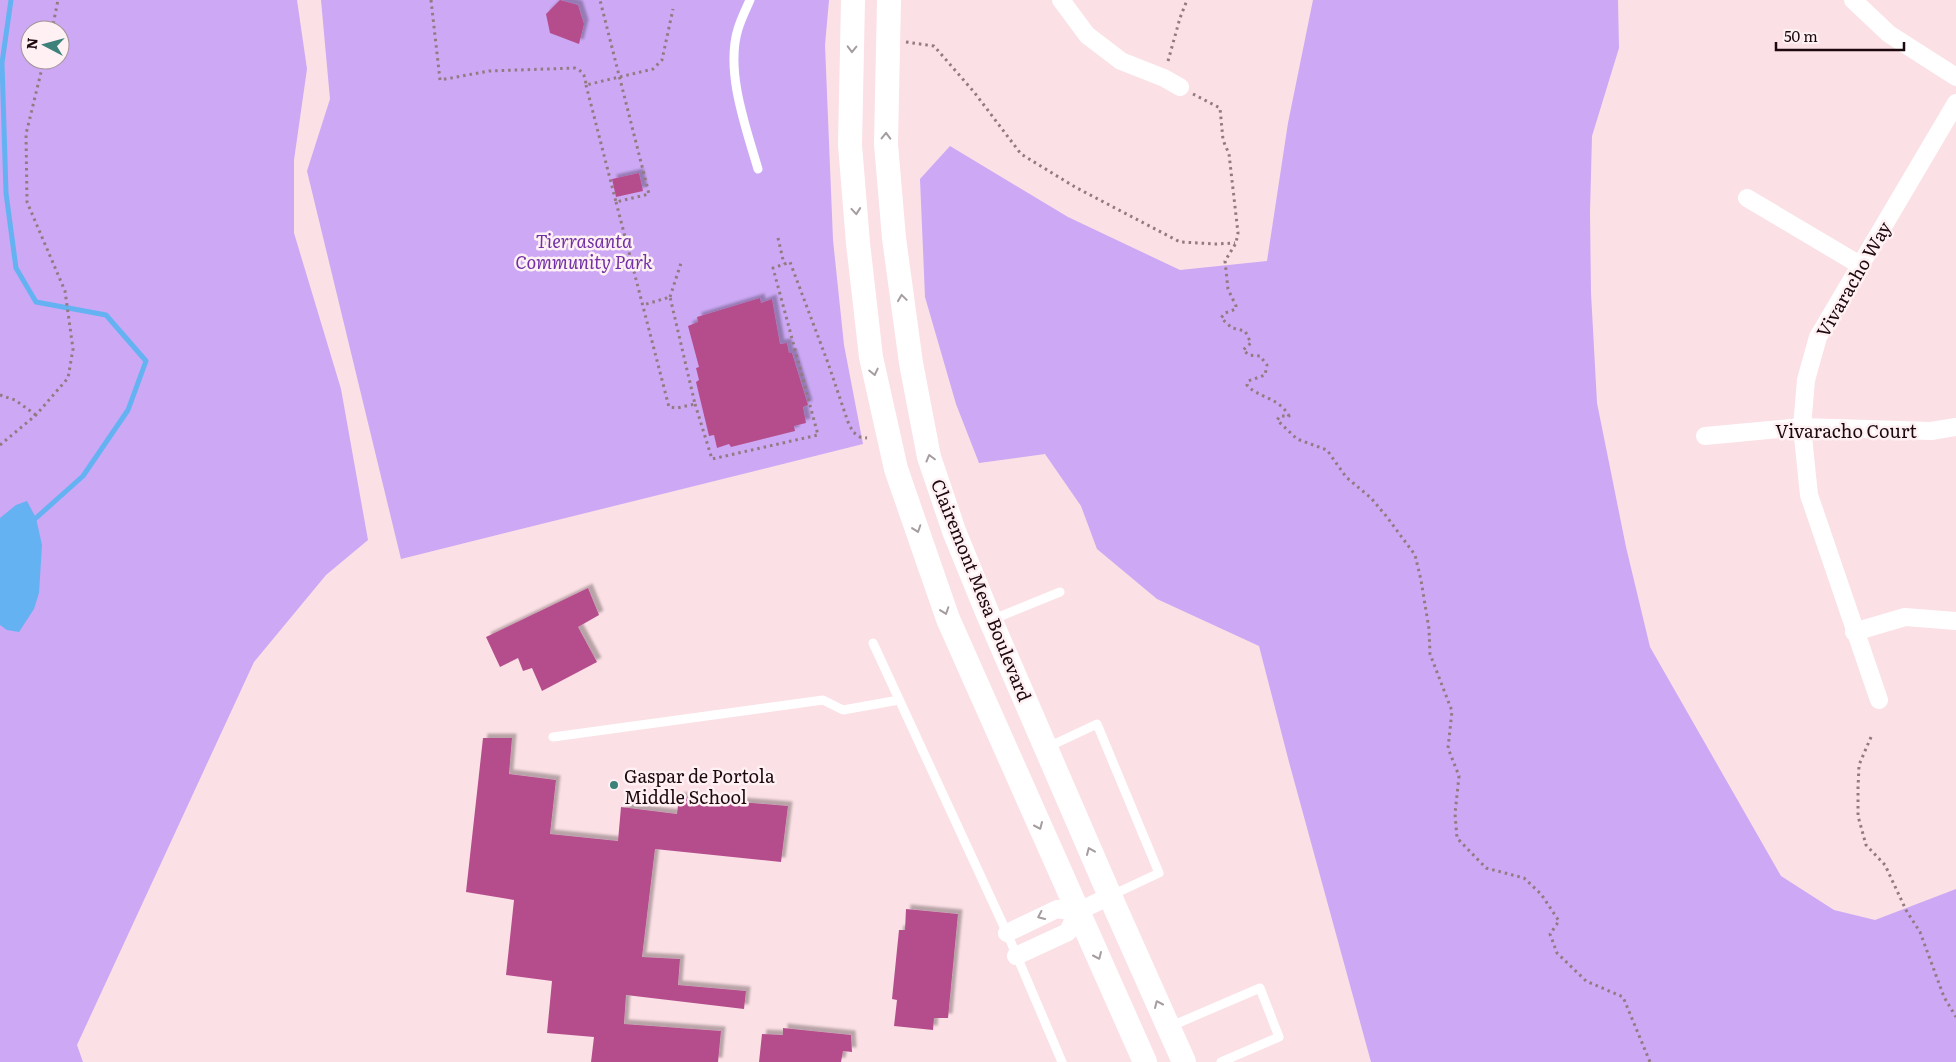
<svg xmlns="http://www.w3.org/2000/svg" width="1956" height="1062" viewBox="0 0 1956 1062" font-family="Literata,serif">
<style>
.green{fill:#cca8f5;fill-rule:evenodd}
.water{fill:#64b2f2}
.lines{fill:none;stroke-linecap:round;stroke-linejoin:round}
.stream{stroke:#64b2f2;stroke-width:5}
.building{fill:#b54e8d;filter:url(#shadow)}
.path{stroke:#927a7f;stroke-width:3;stroke-dasharray:2.5 4;stroke-linecap:butt}
.lane{stroke:#fff;stroke-width:9}
.street{stroke:#fff;stroke-width:18}
.secondary{stroke:#fff;stroke-width:24}
.oneway{stroke:#a59c9f}
.poi-dot{fill:#3c827a;stroke:#fff1f3;stroke-width:2}
.labels{text-anchor:middle;dominant-baseline:central;stroke-width:5;stroke-linejoin:round;paint-order:stroke}
.park-label{font-size:18px;font-style:italic;fill:#7130a6;stroke:#fff1f3}
.street-label{font-size:18px;fill:#1d080e;stroke:#fff1f3}
.poi-label{font-size:18px;fill:#1d080e;stroke:#fff1f3;text-anchor:start}
</style>
<defs>
<filter id="shadow"><feDropShadow dx="4.5" dy="-4.5" stdDeviation="1" flood-color="#0004"/></filter>
</defs>
<rect width="100%" height="100%" fill="#fbe0e5"/>
<g class="green">
<path d="M 0,0 L 297,0 L 307,69 L 294,160 L 294,233 L 341,389 L 368,540 L 326,575 L 254,662 L 77,1045 L 83,1062 L 0,1062 ZM 30,30 L 60,30 L 60,60 L 30,60 Z"/>
<path d="M 321,0 L 829,0 L 825,45 L 833,240 L 844,345 L 863,444 L 401,559 L 307,171 L 330,99 Z"/>
<path d="M 1313,0 L 1618,0 L 1619,48 L 1592,136 L 1590,212 L 1591,293 L 1597,403 L 1626,547 L 1650,647 L 1781,876 L 1834,910 L 1875,920 L 1956,889 L 1956,1062 L 1371,1062 L 1289,762 L 1259,646 L 1157,599 L 1097,549 L 1081,506 L 1045,454 L 979,463 L 956,404 L 925,297 L 920,179 L 950,146 L 1068,217 L 1180,270 L 1267,261 L 1288,123 Z"/>
</g>
<path class="water" d="M 27,501 L 36,518 L 42,545 L 39,593 L 34,609 L 19,632 L 7,630 L 0,625 L 0,518 L 16,505 Z"/>
<g class="lines">
<path class="stream" d="M 11,0 L 2,63 L 6,193 L 16,268 L 36,302 L 106,315 L 146,361 L 128,410 L 83,476 L 36,518"/>
</g>
<g class="building">
<path d="M 560,0 L 578,5 L 584,24 L 579,44 L 550,33 L 546,14 Z"/>
<path d="M 639,173 L 643,191 L 616,197 L 612,179 Z"/>
<path d="M 760,298 L 761,303 L 772,299 L 780,344 L 787,343 L 789,353 L 792,353 L 808,405 L 803,407 L 806,423 L 794,426 L 795,431 L 731,447 L 729,444 L 717,448 L 714,435 L 709,436 L 696,382 L 699,380 L 696,368 L 699,367 L 688,326 L 698,322 L 697,317 Z"/>
<path d="M 588,588 L 599,615 L 578,627 L 597,662 L 542,691 L 532,668 L 523,671 L 518,658 L 500,667 L 486,637 Z"/>
<path d="M 483,738 L 512,738 L 509,774 L 556,780 L 550,834 L 618,841 L 621,807 L 677,814 L 679,797 L 788,806 L 781,862 L 655,849 L 642,957 L 680,959 L 678,985 L 746,991 L 744,1009 L 626,995 L 624,1024 L 721,1031 L 718,1062 L 591,1062 L 594,1037 L 547,1033 L 552,981 L 506,975 L 514,900 L 466,892 Z"/>
<path d="M 906,909 L 958,914 L 948,1018 L 934,1018 L 933,1030 L 894,1026 L 897,1000 L 892,999 L 899,930 L 905,930 Z"/>
<path d="M 783,1028 L 851,1035 L 852,1052 L 843,1051 L 841,1062 L 759,1062 L 762,1034 L 783,1035 Z"/>
</g>
<g class="lines">
<g class="path">
<path d="M 431,0 L 440,80 L 489,71 L 575,68 C 584,72 585,76 586,85 L 653,69 L 662,60 L 673,9"/>
<path d="M 52,30 L 58,0"/>
<path d="M 906,42 L 934,46 L 974,92 L 1021,154 L 1075,187 L 1180,242 L 1216,244 L 1235,243"/>
<path d="M 1168,61 L 1180,18 L 1187,0"/>
<path d="M 586,85 L 616,202 L 649,194 L 600,0"/>
<path d="M 1193,94 L 1220,108 L 1223,140 L 1229,154 L 1238,233 L 1236,243 L 1225,261 L 1228,289 L 1236,306 L 1236,309 L 1225,313 L 1221,318 L 1232,328 L 1245,331 L 1251,343 L 1243,350 L 1249,355 L 1260,356 L 1267,365 L 1265,375 L 1248,381 L 1247,385 C 1256,397 1279,397 1289,416 L 1280,416 L 1277,420 L 1297,439 L 1327,450 L 1346,477 L 1371,498 L 1387,517 L 1415,555 L 1421,580 L 1429,629 L 1430,654 L 1452,711 L 1448,748 L 1459,776 L 1455,814 L 1457,838 L 1486,868 L 1524,878 L 1541,894 L 1559,921 L 1550,934 L 1557,953 L 1586,981 L 1623,997 L 1650,1062"/>
<path d="M 616,202 L 669,407 L 677,408 L 695,404 L 670,297 L 643,305"/>
<path d="M 778,238 L 784,264"/>
<path d="M 670,297 L 681,263"/>
<path d="M 0,395 L 15,400 L 36,415"/>
<path d="M 695,404 L 712,459 L 818,435 L 773,268 L 790,262 L 828,363 L 848,422 L 853,432 L 860,437 L 867,438"/>
<path d="M 0,445 L 36,415 L 68,378 L 73,349 L 65,291 L 27,202 L 26,134 L 44,60"/>
<path d="M 1871,737 L 1859,765 L 1858,788 L 1858,816 L 1866,845 L 1885,865 L 1906,910 L 1920,932 L 1944,997 L 1956,1017"/>
</g>
<g class="lane">
<path d="M 750,0 C 746,9 741,19 738,29 C 725,71 746,128 758,169"/>
<path d="M 991,620 L 1060,592"/>
<path d="M 873,643 L 1007,933 L 1062,1062"/>
<path d="M 553,737 L 823,700 L 843,710 L 899,700"/>
<path d="M 1046,748 L 1097,724 L 1159,873 L 1110,896"/>
<path d="M 1169,1027 L 1260,988 L 1279,1037 L 1221,1062"/>
</g>
<g class="street">
<path d="M 1061,0 L 1087,35 L 1121,61 L 1164,78 L 1180,87"/>
<path d="M 1853,0 L 1889,34 L 1956,77"/>
<path d="M 1747,198 L 1860,265"/>
<path d="M 1705,436 L 1802,427 L 1931,431 L 1956,427"/>
<path d="M 1854,632 L 1905,617 L 1956,621"/>
<path d="M 1879,700 L 1809,495 L 1802,427 L 1806,380 L 1818,337 L 1956,103"/>
<path d="M 1007,933 L 1057,909 L 1077,912 L 1110,896"/>
<path d="M 1016,956 L 1068,932 L 1077,912"/>
</g>
<g class="secondary">
<path d="M 853,0 L 850,145 L 858,243 L 871,357 L 896,469 L 948,619 L 1145,1062"/>
<path d="M 889,0 L 886,144 L 894,238 L 911,363 L 929,457 L 954,531 L 987,612 L 1110,896 L 1184,1062"/>
</g>
</g>
<defs><path id="oneway-chevron" d="M-2-3.5L2.5 0L-2 3.5" fill="none" stroke-width="1.6" stroke-linecap="round" stroke-linejoin="round" transform="scale(1.25)"/></defs>
<g class="oneway">
<use href="#oneway-chevron" transform="translate(852 49) rotate(91)"/>
<use href="#oneway-chevron" transform="translate(886 136) rotate(-89)"/>
<use href="#oneway-chevron" transform="translate(856 211) rotate(85)"/>
<use href="#oneway-chevron" transform="translate(902 298) rotate(-98)"/>
<use href="#oneway-chevron" transform="translate(874 372) rotate(77)"/>
<use href="#oneway-chevron" transform="translate(930 458) rotate(-105)"/>
<use href="#oneway-chevron" transform="translate(917 529) rotate(71)"/>
<use href="#oneway-chevron" transform="translate(945 611) rotate(71)"/>
<use href="#oneway-chevron" transform="translate(1039 826) rotate(66)"/>
<use href="#oneway-chevron" transform="translate(1090 851) rotate(-113)"/>
<use href="#oneway-chevron" transform="translate(1041 916) rotate(155)"/>
<use href="#oneway-chevron" transform="translate(1098 956) rotate(66)"/>
<use href="#oneway-chevron" transform="translate(1158 1004) rotate(-114)"/>
</g>
<circle class="poi-dot" cx="614" cy="785" r="5"/>
<g class="labels">
<g class="park-label">
<text x="584" y="240">Tierrasanta<tspan x="584" dy="21">Community Park</tspan></text>
</g>
<g class="street-label">
<text transform="translate(1853 279) rotate(-60)">Vivaracho Way</text>
<text x="1846" y="430">Vivaracho Court</text>
<text transform="translate(982 590) rotate(68)">Clairemont Mesa Boulevard</text>
</g>
<g class="poi-label">
<text x="624" y="775">Gaspar de Portola<tspan x="624" dy="21">Middle School</tspan></text>
</g>
</g>
<g transform="translate(45 45) rotate(276)"><circle r="24" fill="#fff1f3" stroke="#a59497"/>
<path d="M0-4L9 19L0 12L-9 19Z" fill="#3c827a"/>
<text y="-8" font-size="14" font-weight="bold" text-anchor="middle" fill="#1d080e">N</text>
</g>
<path d="M1776 42v8h128v-8" fill="none" stroke="#1d080e" stroke-width="2.5"/>
<text x="1784" y="42" font-size="15" fill="#1d080e" stroke="#fff1f3" stroke-width="4" paint-order="stroke">50 m</text>
</svg>
